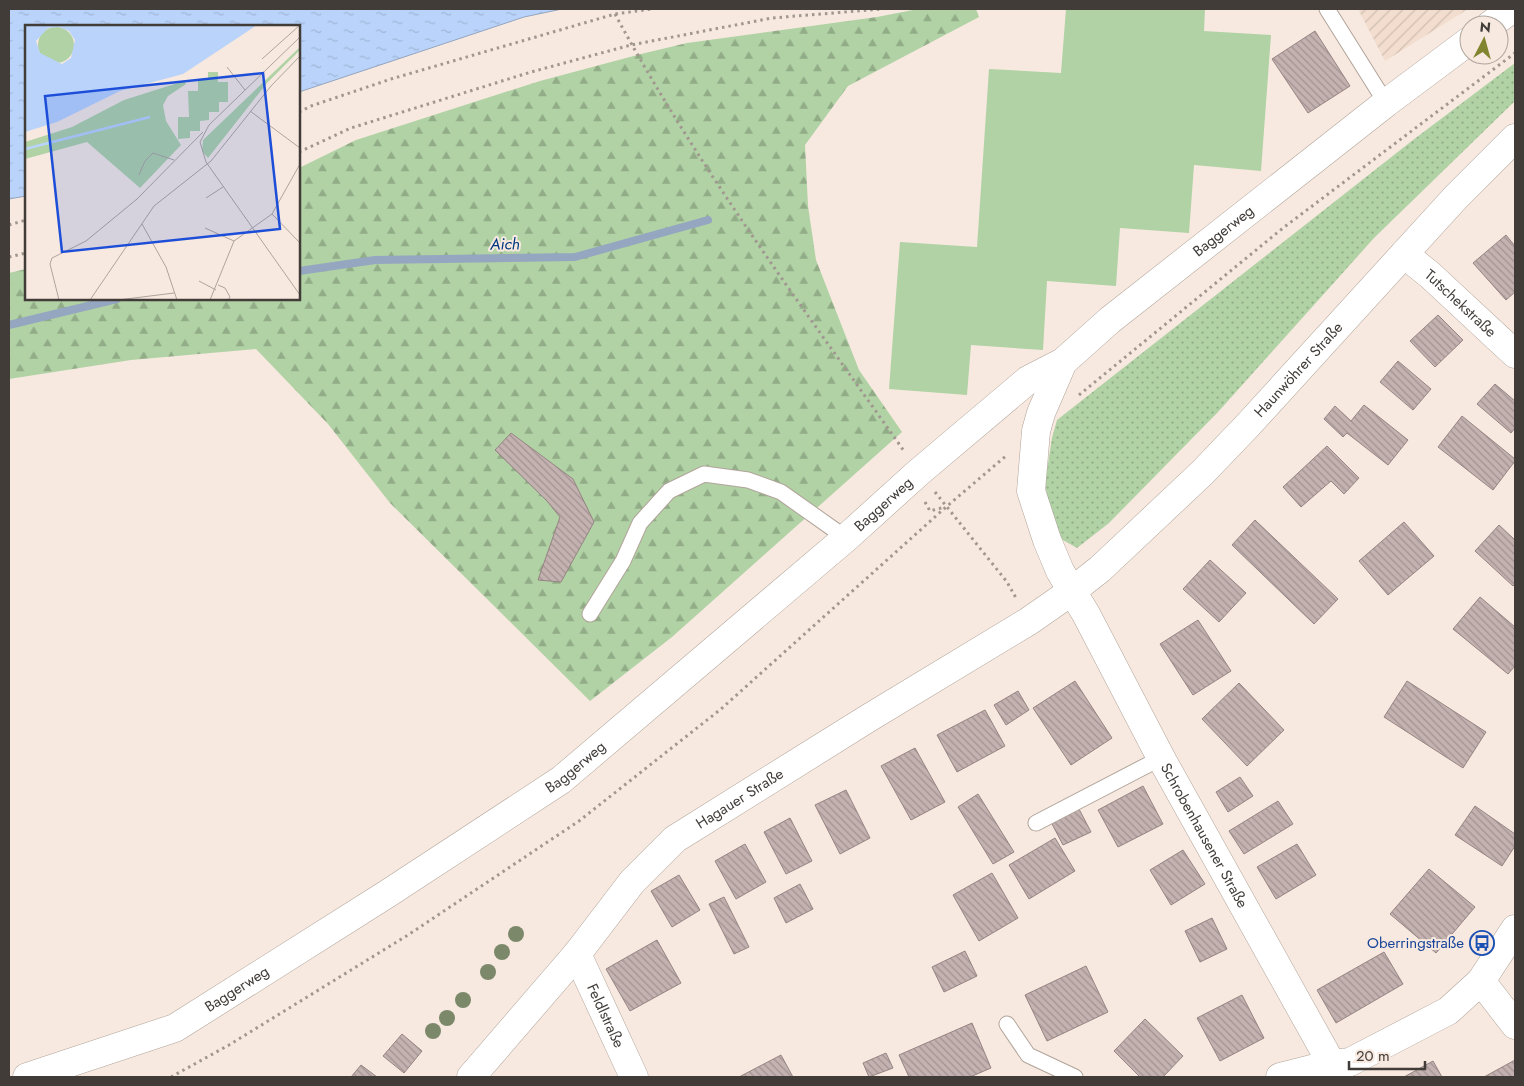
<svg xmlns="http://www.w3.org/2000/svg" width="1524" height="1086" viewBox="0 0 1524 1086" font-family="Jost,sans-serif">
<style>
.industrial{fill:url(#industrial-furrows)}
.grass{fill:url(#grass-dots)}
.forest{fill:url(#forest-firs)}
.pitch{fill:#b0d2a5}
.water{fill:url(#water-ripples);stroke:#95a6c0}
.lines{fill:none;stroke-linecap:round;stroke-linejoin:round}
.stream{stroke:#95a6c0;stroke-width:8}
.building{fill:url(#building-back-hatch);stroke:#958483}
.lane-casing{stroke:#b1a49a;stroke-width:17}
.street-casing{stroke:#b1a49a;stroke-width:29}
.secondary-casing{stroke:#b1a49a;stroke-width:29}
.path{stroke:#a19790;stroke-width:3;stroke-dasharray:2.5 4;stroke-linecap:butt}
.lane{stroke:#fff;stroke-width:15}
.street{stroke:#fff;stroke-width:28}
.secondary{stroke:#fff;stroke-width:28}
.tree{fill:#7c886a}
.labels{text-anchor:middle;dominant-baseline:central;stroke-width:4;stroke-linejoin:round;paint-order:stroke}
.street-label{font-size:15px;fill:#413c38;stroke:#f7e9df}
.transit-label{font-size:15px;fill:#164399;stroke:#f7e9df;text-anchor:end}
.water-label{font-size:16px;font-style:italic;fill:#003880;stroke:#f7e9df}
.inset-river{fill:none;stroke:#b9d3fa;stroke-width:2.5}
.inset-road{fill:none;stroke:#aea49c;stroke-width:1}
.view{fill:#1d4ed8;fill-opacity:0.15;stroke:#1d4ed8;stroke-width:2.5}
.inset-edge{fill:none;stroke:#413c38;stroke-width:2.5}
</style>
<defs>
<pattern id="industrial-furrows" width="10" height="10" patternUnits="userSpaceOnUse" patternTransform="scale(1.25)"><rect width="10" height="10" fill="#f2ddcf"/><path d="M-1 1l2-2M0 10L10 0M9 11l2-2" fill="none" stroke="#d1bfb2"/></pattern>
<pattern id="grass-dots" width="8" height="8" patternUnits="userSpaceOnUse" patternTransform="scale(1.25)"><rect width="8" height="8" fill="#b0d2a5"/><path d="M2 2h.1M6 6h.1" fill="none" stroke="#91ac87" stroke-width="1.8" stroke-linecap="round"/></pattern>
<pattern id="forest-firs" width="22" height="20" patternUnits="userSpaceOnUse" patternTransform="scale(1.25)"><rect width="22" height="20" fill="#b0d2a5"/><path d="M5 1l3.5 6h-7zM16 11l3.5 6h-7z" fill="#91ac87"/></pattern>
<pattern id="water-ripples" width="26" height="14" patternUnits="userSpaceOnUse" patternTransform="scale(1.25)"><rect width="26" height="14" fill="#b9d3fa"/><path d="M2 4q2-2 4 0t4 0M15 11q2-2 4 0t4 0" fill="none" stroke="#a0b6d7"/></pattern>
<pattern id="building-back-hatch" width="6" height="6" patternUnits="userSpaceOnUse" patternTransform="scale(1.25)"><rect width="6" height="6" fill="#c4b2b1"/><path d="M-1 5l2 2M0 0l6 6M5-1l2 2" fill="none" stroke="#a19291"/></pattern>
</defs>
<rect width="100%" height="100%" fill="#f7e9df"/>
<path class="industrial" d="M 1358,9 L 1468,9 L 1385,61 Z"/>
<path class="grass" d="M 1515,63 L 1515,101 L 1374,238 L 1218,412 L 1109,523 L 1077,548 L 1054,535 L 1045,483 L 1052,438 L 1057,420 L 1413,140 Z"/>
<path class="forest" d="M 918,9 L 976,9 L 979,17 L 848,86 L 805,145 L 808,206 L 816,260 L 859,370 L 902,432 L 672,637 L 590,701 L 390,503 L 328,424 L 256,349 L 131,360 L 9,379 L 9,273 L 26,269 L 26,299 L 299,299 L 299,168 L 356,140 L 540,81 L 641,54 L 687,43 L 877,17 Z"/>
<path class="pitch" d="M 1066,9 L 1205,9 L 1204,31 L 1271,35 L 1261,171 L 1194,165 L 1189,233 L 1120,228 L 1116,286 L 1047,281 L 1043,350 L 971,345 L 967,395 L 889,389 L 900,242 L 977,247 L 989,69 L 1061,73 Z"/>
<path class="water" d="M 9,9 L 562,9 L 524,17 L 299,92 L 299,26 L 26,26 L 26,196 L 9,199 Z"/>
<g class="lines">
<g class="stream">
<path d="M 299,271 L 375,260 L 575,257 L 708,220"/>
<path d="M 9,325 L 117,299"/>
</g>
</g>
<g class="building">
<path d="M 1315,31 L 1350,86 L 1308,113 L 1272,59 Z"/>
<path d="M 1506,235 L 1515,246 L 1515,292 L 1506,300 L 1473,263 Z"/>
<path d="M 1438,315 L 1463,340 L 1435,367 L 1410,341 Z"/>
<path d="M 1398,361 L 1431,389 L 1413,410 L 1380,382 Z"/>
<path d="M 1495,384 L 1515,401 L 1515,428 L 1511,433 L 1477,404 Z"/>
<path d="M 1364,405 L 1408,440 L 1388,465 L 1347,433 L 1343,437 L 1324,419 L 1335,406 L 1351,421 Z"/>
<path d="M 1462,416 L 1515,459 L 1515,461 L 1493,490 L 1438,447 Z"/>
<path d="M 511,433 L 573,479 L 594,522 L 561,582 L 538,580 L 560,517 L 547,501 L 495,450 Z"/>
<path d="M 1327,446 L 1359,478 L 1344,494 L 1331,481 L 1301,507 L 1283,487 Z"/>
<path d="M 1255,520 L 1338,599 L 1314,624 L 1232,545 Z"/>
<path d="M 1404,522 L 1434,556 L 1388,595 L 1359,561 Z"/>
<path d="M 1499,525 L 1515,540 L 1515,584 L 1513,586 L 1475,551 Z"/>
<path d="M 1210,560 L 1246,593 L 1219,622 L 1183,589 Z"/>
<path d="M 1480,597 L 1515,627 L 1515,666 L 1508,674 L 1453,629 Z"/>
<path d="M 1198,620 L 1231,671 L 1193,695 L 1160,644 Z"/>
<path d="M 1075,681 L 1112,738 L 1071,765 L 1033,708 Z"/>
<path d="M 1407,681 L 1486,732 L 1463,768 L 1384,717 Z"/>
<path d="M 1239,683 L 1284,730 L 1247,766 L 1202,719 Z"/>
<path d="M 1018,691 L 1029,710 L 1006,725 L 994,705 Z"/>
<path d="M 985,710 L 1005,746 L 957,772 L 937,735 Z"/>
<path d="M 915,748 L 945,802 L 911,820 L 881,766 Z"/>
<path d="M 1240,777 L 1253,796 L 1228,812 L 1216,792 Z"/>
<path d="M 1143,786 L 1163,824 L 1118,847 L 1098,810 Z"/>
<path d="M 846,790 L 870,838 L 840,854 L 815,805 Z"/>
<path d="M 978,794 L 1014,852 L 993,864 L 958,807 Z"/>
<path d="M 1278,801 L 1293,824 L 1244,854 L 1229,831 Z"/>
<path d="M 1475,806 L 1515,834 L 1515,846 L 1502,866 L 1455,835 Z"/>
<path d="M 1079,809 L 1091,832 L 1063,845 L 1051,822 Z"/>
<path d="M 790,818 L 812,861 L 786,874 L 764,832 Z"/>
<path d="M 1055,838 L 1075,871 L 1029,899 L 1009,865 Z"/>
<path d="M 745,844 L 766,882 L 736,899 L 715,861 Z"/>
<path d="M 1297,844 L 1316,875 L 1276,899 L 1257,867 Z"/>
<path d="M 1183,850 L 1205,884 L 1171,905 L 1150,870 Z"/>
<path d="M 1429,869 L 1475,907 L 1436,953 L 1390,914 Z"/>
<path d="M 992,873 L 1018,918 L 979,941 L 953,895 Z"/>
<path d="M 679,875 L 700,910 L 672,927 L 651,891 Z"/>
<path d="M 800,884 L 813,909 L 786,923 L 774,898 Z"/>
<path d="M 724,897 L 749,947 L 734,954 L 709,904 Z"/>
<path d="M 1212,918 L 1227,949 L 1200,962 L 1185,931 Z"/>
<path d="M 657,940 L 681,983 L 630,1011 L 606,969 Z"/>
<path d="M 965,951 L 977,976 L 944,992 L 932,967 Z"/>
<path d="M 1384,952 L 1403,984 L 1336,1023 L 1317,990 Z"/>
<path d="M 1086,966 L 1108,1012 L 1047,1041 L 1025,995 Z"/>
<path d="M 1242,995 L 1264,1038 L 1220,1061 L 1197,1018 Z"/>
<path d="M 1145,1019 L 1183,1056 L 1163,1077 L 1140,1077 L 1114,1051 Z"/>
<path d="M 972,1023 L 991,1068 L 970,1077 L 909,1077 L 899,1055 Z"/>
<path d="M 402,1034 L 422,1051 L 404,1073 L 383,1056 Z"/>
<path d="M 886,1053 L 893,1068 L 869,1077 L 863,1063 Z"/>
<path d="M 781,1055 L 793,1077 L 739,1077 Z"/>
<path d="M 1515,1060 L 1515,1077 L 1484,1077 Z"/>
<path d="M 1433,1061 L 1442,1077 L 1404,1077 Z"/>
<path d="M 361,1065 L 377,1077 L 351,1077 Z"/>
</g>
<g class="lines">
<defs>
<g id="lane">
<path d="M 1327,9 L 1386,103"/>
<path d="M 590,614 L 623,561 L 640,523 L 669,491 L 704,474 L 748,480 L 781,492 L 846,538"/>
<path d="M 1036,823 L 1161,758"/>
<path d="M 1007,1024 L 1028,1055 L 1075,1077"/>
</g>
<g id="street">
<path d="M 1490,25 L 1512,9"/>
<path id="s1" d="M 1404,254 L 1430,275 L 1515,354"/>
<path id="s2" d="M 1072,591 L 1060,571 L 1047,540 L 1031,491 L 1036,431 L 1041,413 L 1063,362 L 1110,320 L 1386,103 L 1469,41"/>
<path id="s3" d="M 577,954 L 634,1077"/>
<path d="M 1481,981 L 1515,1025"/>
<path id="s4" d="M 27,1077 L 175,1028 L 387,894 L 561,780 L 846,538 L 919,472 L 1028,380 L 1063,362"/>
<path d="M 1280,1077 L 1331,1064 L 1350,1062 L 1448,1011 L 1481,981 L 1515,929"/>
</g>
<g id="secondary">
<path id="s5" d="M 1072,591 L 1086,614 L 1161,758 L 1339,1077"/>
<path id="s6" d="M 471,1077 L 577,954 L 632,882 L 675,839 L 867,719 L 1029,621 L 1072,591 L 1100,569 L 1202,473 L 1248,425 L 1456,197 L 1515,138"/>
</g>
</defs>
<use href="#lane" class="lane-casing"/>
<use href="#street" class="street-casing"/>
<use href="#secondary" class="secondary-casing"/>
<g class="path">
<path d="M 615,14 C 698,168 804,309 904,451"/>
<path d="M 299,112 L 311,106 L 391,79 L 615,14 L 652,9"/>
<path d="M 299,152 L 351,128 L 531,72 L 631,45 L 772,18 L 882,9"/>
<path d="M 9,225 L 26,220"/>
<path d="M 9,257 L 26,253"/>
<path d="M 1079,395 L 1283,228 L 1515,53"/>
<path d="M 935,492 L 1007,582 L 1016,598"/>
<path d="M 925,502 L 930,511 L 945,507"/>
<path d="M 171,1077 L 229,1045 L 408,935 L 579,821 L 721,709 L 946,507 L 1007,455"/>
</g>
<use href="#lane" class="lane"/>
<use href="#street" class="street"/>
<use href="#secondary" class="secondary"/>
</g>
<g class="tree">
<circle cx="516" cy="934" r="8"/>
<circle cx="502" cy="952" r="8"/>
<circle cx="488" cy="972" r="8"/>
<circle cx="463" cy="1000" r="8"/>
<circle cx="447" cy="1018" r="8"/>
<circle cx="433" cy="1031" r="8"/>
</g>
<defs>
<symbol id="bus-ring" viewBox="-11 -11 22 22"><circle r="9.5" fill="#f7e9df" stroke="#1a4fb4" stroke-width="1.5"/><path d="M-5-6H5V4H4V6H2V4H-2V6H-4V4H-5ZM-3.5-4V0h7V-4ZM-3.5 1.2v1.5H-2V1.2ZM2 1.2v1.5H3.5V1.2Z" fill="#1a4fb4"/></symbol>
</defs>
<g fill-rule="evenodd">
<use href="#bus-ring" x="1468" y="929" width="28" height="28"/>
</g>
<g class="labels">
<g class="street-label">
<text stroke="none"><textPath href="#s2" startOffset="450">Baggerweg</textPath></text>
<text stroke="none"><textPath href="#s1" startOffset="75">Tutschekstraße</textPath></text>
<text stroke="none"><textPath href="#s6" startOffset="1099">Haunwöhrer Straße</textPath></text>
<text stroke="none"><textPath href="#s4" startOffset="1039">Baggerweg</textPath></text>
<text stroke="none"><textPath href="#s4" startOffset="634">Baggerweg</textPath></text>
<text stroke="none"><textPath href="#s6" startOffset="390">Hagauer Straße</textPath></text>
<text stroke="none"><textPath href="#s5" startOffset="278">Schrobenhausener Straße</textPath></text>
<text stroke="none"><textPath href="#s4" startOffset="229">Baggerweg</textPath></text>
<text stroke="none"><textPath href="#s3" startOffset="68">Feldlstraße</textPath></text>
</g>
<g class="transit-label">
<text x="1464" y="943">Oberringstraße</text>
</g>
<g class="water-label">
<text transform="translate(505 244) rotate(-1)">Aich</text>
</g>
</g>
<g transform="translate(25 25)">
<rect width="275" height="275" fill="#f7e9df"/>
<path d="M 275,22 L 275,25 L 242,58 L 183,133 L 177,126 L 178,115 Z" fill="#b0d2a5"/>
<path d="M13 20a18 18 0 1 1 36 0a18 18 0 1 1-36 0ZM 159,56 L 161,59 L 143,71 L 138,80 L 141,96 L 156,120 L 115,163 L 62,117 L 0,134 L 0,117 L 47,102 L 99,75 Z" fill="#b0d2a5"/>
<path d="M 183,47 L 193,47 L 193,57 L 203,57 L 203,77 L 194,77 L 194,87 L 184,87 L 184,95 L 175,96 L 175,106 L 165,106 L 165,113 L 153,114 L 153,92 L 164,92 L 163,66 L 173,66 L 173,55 L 183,55 Z" fill="#b0d2a5"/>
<path d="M 0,0 L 232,0 L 158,49 L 95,66 L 32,97 L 0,107 ZM 34,2 L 44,6 L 50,15 L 46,33 L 37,39 L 15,28 L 11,16 L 23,3 Z" fill="#b9d3fa" fill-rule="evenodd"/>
<path class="inset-river" d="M 0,124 L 125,92"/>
<path class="inset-road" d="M 275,12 L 184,100 L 175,117 L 181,137 L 275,270M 237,34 L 275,0M 202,42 L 220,65M 225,86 L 275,123M 114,150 L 120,136 L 128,128 L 149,135M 181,173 L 198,162M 247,189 L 275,218M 117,199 L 141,242 L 152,275M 180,203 L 209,216M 174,256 L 191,265M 193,260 L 200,263 L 205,272 L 203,275M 34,275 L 25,239 L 27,233 L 61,216 L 112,174 L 178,107M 65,275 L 129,181 L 186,136 L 246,61 L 275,31M 93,275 L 149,268M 185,275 L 209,216 L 247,189 L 275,139"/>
<path class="view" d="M 238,48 L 255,204 L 37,227 L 20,71 Z"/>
<rect width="275" height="275" class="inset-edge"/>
</g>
<rect width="1524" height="1086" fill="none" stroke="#413c38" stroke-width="20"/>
<g transform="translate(1484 40) rotate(6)"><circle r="24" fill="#f7e9df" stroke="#aea49c"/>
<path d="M0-4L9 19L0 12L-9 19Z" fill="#828530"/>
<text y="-8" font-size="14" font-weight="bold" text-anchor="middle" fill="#413c38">N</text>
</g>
<path d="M1349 1061v8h76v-8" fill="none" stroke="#413c38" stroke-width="2.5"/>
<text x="1356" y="1061" font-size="15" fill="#413c38" stroke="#f7e9df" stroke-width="4" paint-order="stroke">20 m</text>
</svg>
